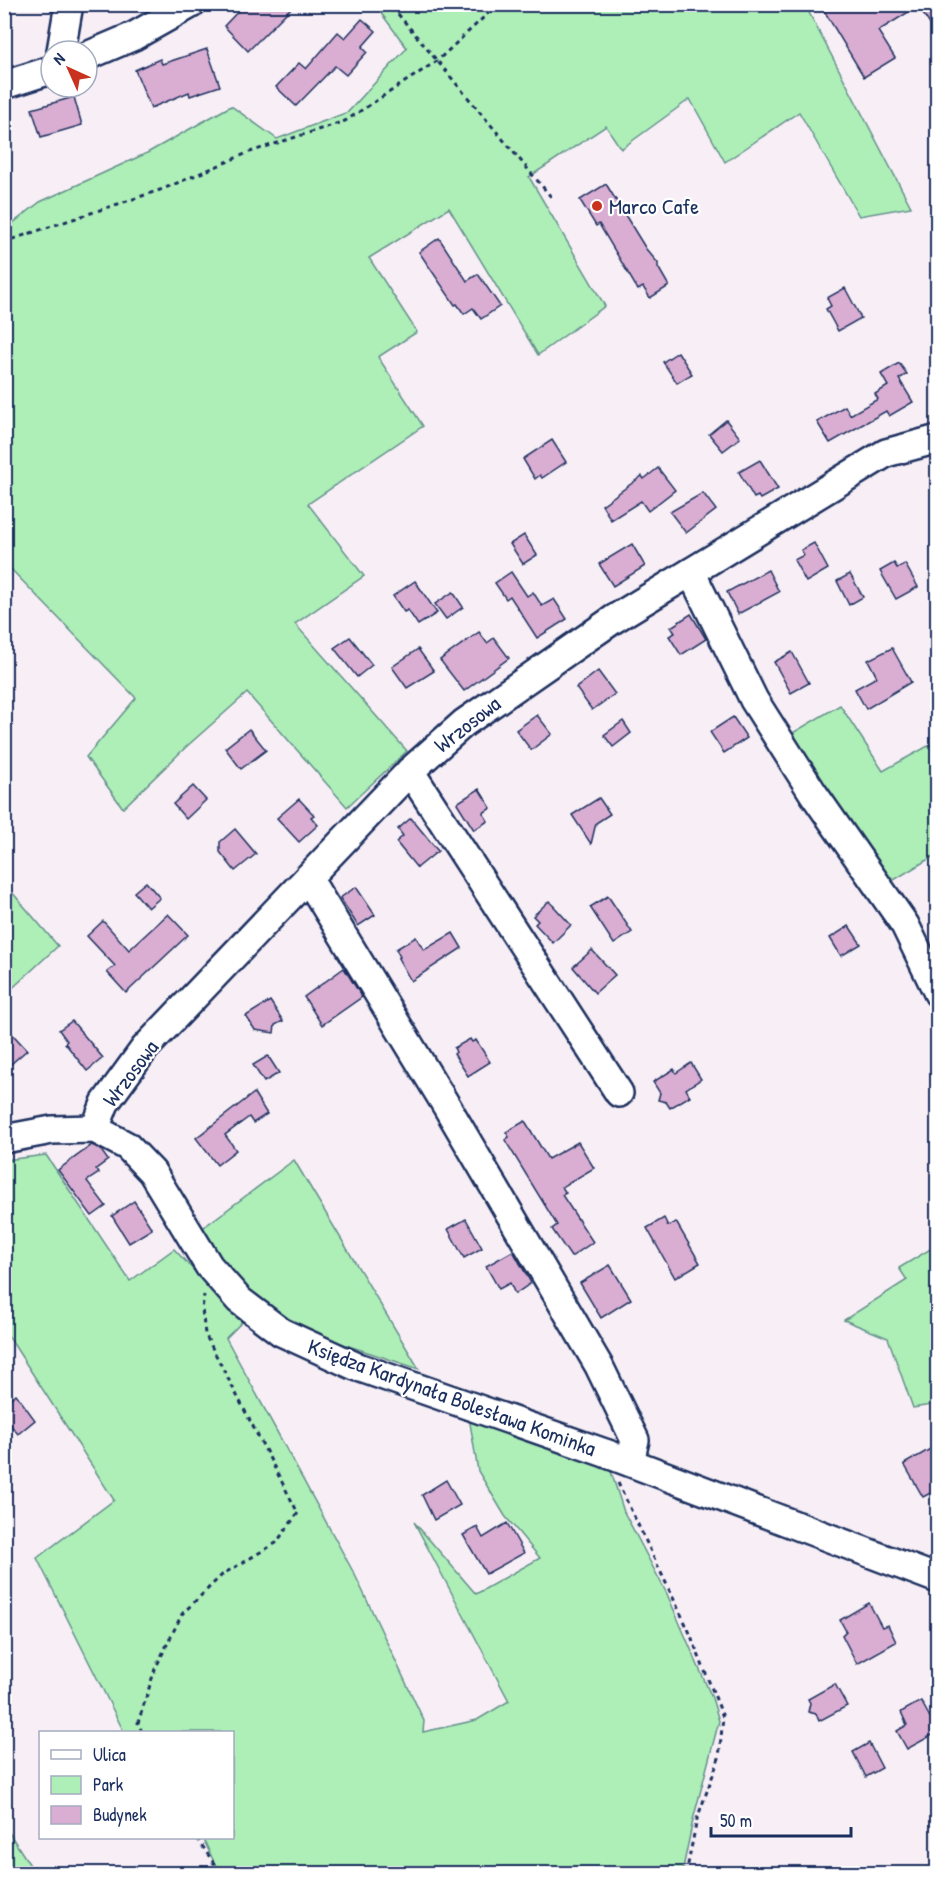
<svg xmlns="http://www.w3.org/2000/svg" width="942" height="1878" viewBox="0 0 942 1878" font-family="'Patrick Hand',sans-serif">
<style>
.green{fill:#aeefb8;stroke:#648f8b;stroke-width:1.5}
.building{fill:#daaed2;stroke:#1b2f5e;stroke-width:1.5}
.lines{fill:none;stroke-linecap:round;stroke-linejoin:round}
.minor-casing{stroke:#1b2f5e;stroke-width:32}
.path{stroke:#1b2f5e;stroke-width:3;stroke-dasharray:4.5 4.5;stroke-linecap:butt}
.minor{stroke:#fff;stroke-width:27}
.poi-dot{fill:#c8321e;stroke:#fff;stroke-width:2}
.labels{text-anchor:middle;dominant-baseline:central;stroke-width:4.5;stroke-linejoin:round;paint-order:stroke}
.poi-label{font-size:22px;fill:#1b2f5e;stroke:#fff;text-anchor:start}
.street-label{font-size:22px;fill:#1b2f5e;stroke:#fff}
</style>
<rect width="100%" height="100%" fill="#f8eff6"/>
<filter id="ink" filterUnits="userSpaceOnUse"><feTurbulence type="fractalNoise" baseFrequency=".0167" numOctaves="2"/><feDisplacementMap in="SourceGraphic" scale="12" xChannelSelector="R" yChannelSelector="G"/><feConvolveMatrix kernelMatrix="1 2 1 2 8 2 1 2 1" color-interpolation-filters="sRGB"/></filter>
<g filter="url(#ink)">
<g class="green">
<path d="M 375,5 L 805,5 L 911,207 L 859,216 L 799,112 L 725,162 L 690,99 L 621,149 L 606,126 L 529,177 L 605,306 L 538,355 L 449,208 L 369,258 L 417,332 L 378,357 L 423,426 L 308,504 L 364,576 L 295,624 L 407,751 L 347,807 L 247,693 L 186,747 L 123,808 L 86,757 L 136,698 L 5,563 L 5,224 L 13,223 L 40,202 L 147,153 L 231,106 L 277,139 L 348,112 L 407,48 Z"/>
<path d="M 840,705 L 883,771 L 937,741 L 937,854 L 884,886 L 791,734 Z"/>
<path d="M 5,884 L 58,946 L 5,995 L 4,995 Z"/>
<path d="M 46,1155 L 130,1281 L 174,1249 L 242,1322 L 226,1338 L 356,1577 L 424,1721 L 423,1732 L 477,1720 L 509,1701 L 414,1522 L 476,1594 L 540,1558 L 505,1516 L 478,1471 L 467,1405 L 605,1453 L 624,1512 L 667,1594 L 712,1698 L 719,1721 L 693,1820 L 682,1873 L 219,1873 L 203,1838 L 232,1838 L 232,1732 L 124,1732 L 37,1558 L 114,1500 L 5,1331 L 5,1160 Z"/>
<path d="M 294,1160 L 419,1369 L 303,1331 L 241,1290 L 200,1230 Z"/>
<path d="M 937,1245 L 937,1404 L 913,1408 L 888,1338 L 844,1320 L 907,1280 L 899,1268 Z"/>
<path d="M 4,1825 L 6,1828 L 35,1873 L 5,1873 Z"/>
</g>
<g class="building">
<path d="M 245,4 L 295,4 L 248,51 L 224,26 Z"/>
<path d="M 820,4 L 938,4 L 938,37 L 918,6 L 878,31 L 895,58 L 864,77 Z"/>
<path d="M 362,19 L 376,31 L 362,47 L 367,52 L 346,75 L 335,66 L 296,106 L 276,87 L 299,63 L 306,69 L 338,32 L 345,38 Z"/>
<path d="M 207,49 L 220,86 L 190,96 L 189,92 L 151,108 L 135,70 L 160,59 L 162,64 Z"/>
<path d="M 74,97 L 82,125 L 41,137 L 32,109 Z"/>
<path d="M 606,184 L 646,249 L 658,263 L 658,267 L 669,286 L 650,298 L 643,287 L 638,290 L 599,224 L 596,226 L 580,200 Z"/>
<path d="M 439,238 L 467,281 L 478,274 L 500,306 L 481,319 L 473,308 L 464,314 L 457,304 L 455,305 L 419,252 Z"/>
<path d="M 845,288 L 861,318 L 838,331 L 826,309 L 831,306 L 827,298 Z"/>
<path d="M 678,352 L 692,374 L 677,383 L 663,362 Z"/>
<path d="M 899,363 L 907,374 L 899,379 L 913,402 L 889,416 L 886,411 L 830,443 L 817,422 L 845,406 L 850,415 L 878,399 L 875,394 L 888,386 L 881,374 Z"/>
<path d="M 726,420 L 740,438 L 723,451 L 709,434 Z"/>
<path d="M 552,440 L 566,462 L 542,478 L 540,475 L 535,479 L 523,459 Z"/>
<path d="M 760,460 L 778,489 L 760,499 L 758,496 L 754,498 L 739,472 Z"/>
<path d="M 658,468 L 675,490 L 648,511 L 641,501 L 611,520 L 602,505 L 642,476 L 644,479 Z"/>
<path d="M 703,493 L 716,510 L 686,533 L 670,512 Z"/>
<path d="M 524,535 L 537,555 L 523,564 L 510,544 Z"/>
<path d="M 814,543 L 828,569 L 806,582 L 794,560 L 804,555 L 801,550 Z"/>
<path d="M 632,544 L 645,566 L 613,586 L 599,564 Z"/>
<path d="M 894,563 L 897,568 L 905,564 L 918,587 L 896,599 L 880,571 Z"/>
<path d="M 768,570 L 779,592 L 738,614 L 727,592 Z"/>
<path d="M 511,572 L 527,596 L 533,592 L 542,606 L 554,599 L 567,619 L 537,638 L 510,596 L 506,599 L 495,583 Z"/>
<path d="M 850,574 L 863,597 L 849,605 L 837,581 Z"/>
<path d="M 415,581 L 437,613 L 418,625 L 408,610 L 404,612 L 393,596 Z"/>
<path d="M 453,592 L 463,607 L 446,619 L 435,604 Z"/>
<path d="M 691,614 L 706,639 L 681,655 L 669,636 L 675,633 L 671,627 Z"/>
<path d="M 479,632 L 487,643 L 494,638 L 509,658 L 464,691 L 440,660 Z"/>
<path d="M 350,637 L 372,665 L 357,677 L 334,648 Z"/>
<path d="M 892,648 L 911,682 L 866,709 L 855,689 L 877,677 L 868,660 Z"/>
<path d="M 418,649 L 434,671 L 407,688 L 392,667 Z"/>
<path d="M 792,652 L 809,683 L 791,693 L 774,662 Z"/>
<path d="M 598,671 L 615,694 L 592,710 L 576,688 Z"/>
<path d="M 537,715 L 552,734 L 531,750 L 516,730 Z"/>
<path d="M 733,717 L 747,738 L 724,753 L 710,732 Z"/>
<path d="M 623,721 L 631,733 L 613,747 L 604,735 Z"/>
<path d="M 249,729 L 266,750 L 241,769 L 225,748 Z"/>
<path d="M 193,786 L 206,800 L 186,819 L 173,804 Z"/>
<path d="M 479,789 L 491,808 L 483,813 L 488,821 L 474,830 L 457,803 Z"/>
<path d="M 599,798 L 610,814 L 596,823 L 591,844 L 572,815 Z"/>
<path d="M 299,799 L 314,815 L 311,817 L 318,825 L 299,842 L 277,818 Z"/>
<path d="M 411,818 L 438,851 L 417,868 L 396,842 L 403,836 L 398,829 Z"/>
<path d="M 235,829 L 256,854 L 235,871 L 220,852 L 220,842 Z"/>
<path d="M 146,882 L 160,898 L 148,908 L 134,892 Z"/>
<path d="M 356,887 L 375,915 L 358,926 L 340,898 Z"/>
<path d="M 608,896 L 632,932 L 614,944 L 590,907 Z"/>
<path d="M 549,901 L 571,925 L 553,943 L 535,924 L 538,921 L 533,916 Z"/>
<path d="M 168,914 L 188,935 L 126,993 L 107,972 L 115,966 L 87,936 L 103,921 L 129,950 Z"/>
<path d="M 849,926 L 861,944 L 841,956 L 830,938 Z"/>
<path d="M 453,933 L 462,948 L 411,981 L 398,958 L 400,957 L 396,949 L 416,937 L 424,950 Z"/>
<path d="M 592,950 L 615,975 L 595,993 L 573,967 Z"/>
<path d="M 344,968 L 362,997 L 322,1025 L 304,997 Z"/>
<path d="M 270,1001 L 283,1021 L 275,1025 L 274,1033 L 255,1030 L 246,1016 Z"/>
<path d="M 72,1021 L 103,1058 L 87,1071 L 65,1043 L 67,1041 L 59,1030 Z"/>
<path d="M 4,1025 L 27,1050 L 4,1070 Z"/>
<path d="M 470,1039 L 472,1042 L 476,1040 L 490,1062 L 468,1076 L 454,1054 L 456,1052 L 454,1048 Z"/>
<path d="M 268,1056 L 279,1073 L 264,1082 L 253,1065 Z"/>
<path d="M 691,1063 L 701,1079 L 686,1089 L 690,1096 L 670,1108 L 666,1102 L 658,1100 L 660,1093 L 653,1082 L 674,1069 L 676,1073 Z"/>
<path d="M 254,1093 L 267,1114 L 253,1123 L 249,1117 L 225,1135 L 236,1150 L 217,1165 L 196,1138 Z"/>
<path d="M 525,1121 L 548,1159 L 578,1142 L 594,1168 L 562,1187 L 566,1193 L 562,1195 L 593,1242 L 571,1257 L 552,1229 L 557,1225 L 505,1140 L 509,1137 L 506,1132 Z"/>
<path d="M 92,1145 L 100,1149 L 108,1160 L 96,1169 L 99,1173 L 87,1181 L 106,1206 L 92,1216 L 58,1170 Z"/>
<path d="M 134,1201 L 152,1229 L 129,1243 L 112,1216 Z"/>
<path d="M 664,1218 L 668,1226 L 676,1222 L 700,1263 L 675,1278 L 647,1228 Z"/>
<path d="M 466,1219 L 482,1248 L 464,1258 L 448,1229 Z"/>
<path d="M 513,1251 L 531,1283 L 515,1294 L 510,1283 L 499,1289 L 486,1266 Z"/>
<path d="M 610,1265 L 631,1299 L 601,1318 L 580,1283 Z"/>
<path d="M 16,1394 L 35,1420 L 18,1434 L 4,1417 L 4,1403 Z"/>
<path d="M 932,1448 L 938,1458 L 938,1489 L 923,1497 L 904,1464 Z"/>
<path d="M 446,1480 L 460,1505 L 434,1520 L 422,1495 Z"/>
<path d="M 507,1523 L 524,1553 L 486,1574 L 463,1535 L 477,1527 L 483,1538 Z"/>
<path d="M 869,1603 L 882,1627 L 888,1625 L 896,1642 L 857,1664 L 842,1635 L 846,1631 L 840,1620 Z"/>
<path d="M 835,1684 L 847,1706 L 819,1721 L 816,1714 L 808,1712 L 810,1703 L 808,1699 Z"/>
<path d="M 921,1701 L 938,1732 L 907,1749 L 897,1731 L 907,1725 L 901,1712 Z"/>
<path d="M 869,1743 L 882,1768 L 866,1777 L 853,1752 Z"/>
</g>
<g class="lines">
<defs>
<g id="minor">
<path d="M 61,51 L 69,4"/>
<path d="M 87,56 L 134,36 L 191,4"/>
<path d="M 4,85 L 51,70"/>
<path d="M 691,572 L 754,700 L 813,793 L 905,925 L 938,993"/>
<path d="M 410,771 L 619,1093"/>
<path d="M 308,878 L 446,1105 L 599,1366 L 635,1440 L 630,1462"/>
<path d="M 95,1129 L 105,1103 L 145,1048 L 410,771 L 464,723 L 614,619 L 886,453 L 938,439"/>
<path d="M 4,1139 L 52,1130 L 95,1129 L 127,1146 L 152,1172 L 209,1266 L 239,1300 L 281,1332 L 355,1366 L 605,1453 L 938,1579"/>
</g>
</defs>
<use href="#minor" class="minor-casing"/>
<g class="path">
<path d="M 383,4 L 398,14 L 552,198"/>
<path d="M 4,242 L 163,189 L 250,152 L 345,121 L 437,61 L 498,4"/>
<path d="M 618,1483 L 689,1631 L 723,1717 L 719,1758 L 697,1819 L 686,1874"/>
<path d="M 142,1732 L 138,1723 L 155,1669 L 182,1614 L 223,1574 L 276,1543 L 298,1513 L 205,1334 L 202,1309 L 204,1295"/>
<path d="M 197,1838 L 221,1874"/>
</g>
<use href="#minor" class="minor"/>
</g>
</g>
<circle class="poi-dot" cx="597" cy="206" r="6"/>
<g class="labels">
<g class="poi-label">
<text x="609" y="206">Marco Cafe</text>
</g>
<g class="street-label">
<text transform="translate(467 724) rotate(-38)">Wrzosowa</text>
<text transform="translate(130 1073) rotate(-53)">Wrzosowa</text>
<text transform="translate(452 1397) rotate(20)">Księdza Kardynała Bolesława Kominka</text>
</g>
</g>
<rect width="942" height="1878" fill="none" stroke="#fff" stroke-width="24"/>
<rect x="12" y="12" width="918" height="1854" fill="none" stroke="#1b2f5e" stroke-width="2" filter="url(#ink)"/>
<rect x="39" y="1731" width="195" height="108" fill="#ffffff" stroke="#a4acbf" stroke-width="1.5"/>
<rect x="51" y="1750" width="30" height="9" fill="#ffffff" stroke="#a4acbf" stroke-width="1.5"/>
<text x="93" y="1761" font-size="18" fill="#1b2f5e">Ulica</text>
<rect x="51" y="1776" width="30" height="18" fill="#aeefb8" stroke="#a4acbf" stroke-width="1.5"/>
<text x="93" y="1791" font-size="18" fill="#1b2f5e">Park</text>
<rect x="51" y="1806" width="30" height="18" fill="#daaed2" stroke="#a4acbf" stroke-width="1.5"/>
<text x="93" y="1821" font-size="18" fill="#1b2f5e">Budynek</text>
<g transform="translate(69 69) rotate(315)"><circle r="28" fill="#ffffff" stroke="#a4acbf" stroke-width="1.5"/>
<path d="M0-4.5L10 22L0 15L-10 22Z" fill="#c8321e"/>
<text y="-9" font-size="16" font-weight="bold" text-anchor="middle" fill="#1b2f5e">N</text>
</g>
<path d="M711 1827v9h140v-9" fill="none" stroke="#1b2f5e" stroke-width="3"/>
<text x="720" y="1827" font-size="18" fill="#1b2f5e" stroke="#ffffff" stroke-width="4.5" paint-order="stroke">50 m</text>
</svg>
